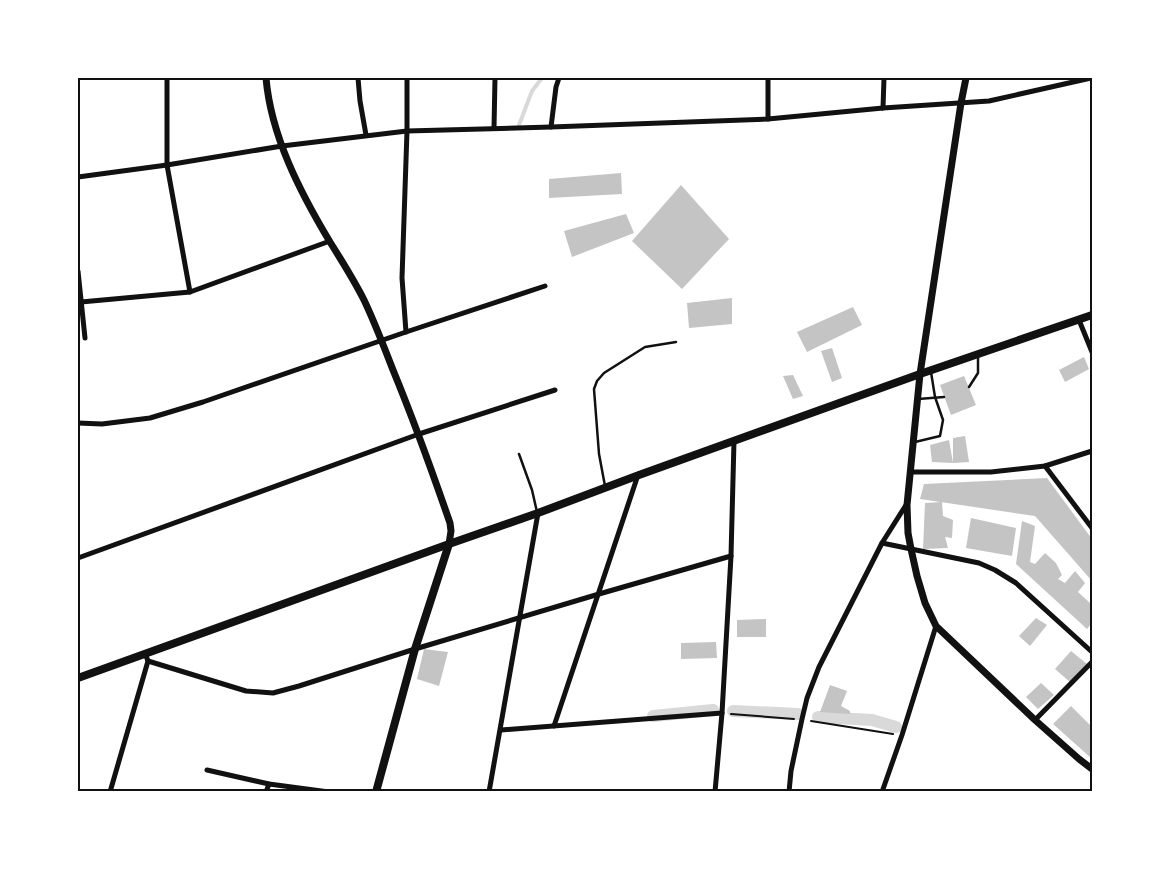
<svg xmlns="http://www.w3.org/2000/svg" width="1170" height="869" viewBox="0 0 1170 869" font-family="'IBM Plex Sans',sans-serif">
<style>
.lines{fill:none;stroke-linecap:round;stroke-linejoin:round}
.stream{stroke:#d9d9d9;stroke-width:4}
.canal{stroke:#d9d9d9;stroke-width:12}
.building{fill:#c4c4c4}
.path{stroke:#111;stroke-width:2}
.service{stroke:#111;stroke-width:2.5}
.minor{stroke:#111;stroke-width:5}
.tertiary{stroke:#111;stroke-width:7}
.secondary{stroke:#111;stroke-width:8}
.neatline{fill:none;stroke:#111;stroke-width:2}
</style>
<rect width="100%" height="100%" fill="#fff"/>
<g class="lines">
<path class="stream" d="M 519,125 L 532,91 L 542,78"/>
<g class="canal">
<path d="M 733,711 L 798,714"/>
<path d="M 653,716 L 713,710"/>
<path d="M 818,717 L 872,720 L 896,727"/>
</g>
</g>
<g class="building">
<path d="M 621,173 L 622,194 L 549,198 L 549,179 Z"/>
<path d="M 681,185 L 729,239 L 682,289 L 632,241 Z"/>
<path d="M 626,214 L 634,233 L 572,257 L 564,231 Z"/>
<path d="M 732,298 L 732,324 L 689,328 L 687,303 Z"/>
<path d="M 853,307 L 862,325 L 807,352 L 797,332 Z"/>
<path d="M 832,348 L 842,378 L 832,382 L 821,351 Z"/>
<path d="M 1084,357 L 1089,369 L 1065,382 L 1059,370 Z"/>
<path d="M 793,375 L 803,396 L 793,399 L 783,376 Z"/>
<path d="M 964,376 L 976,405 L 951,415 L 940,385 Z"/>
<path d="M 965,436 L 969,462 L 953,463 L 953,438 Z"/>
<path d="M 949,440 L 953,463 L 932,462 L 930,445 Z"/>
<path d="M 1047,478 L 1092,539 L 1092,581 L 1035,516 L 920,499 L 924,484 Z"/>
<path d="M 942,502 L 943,516 L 953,520 L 952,538 L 945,537 L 948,548 L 923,549 L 925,503 Z"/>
<path d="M 971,518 L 1016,528 L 1012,556 L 966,548 Z"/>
<path d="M 1022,521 L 1035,526 L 1030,562 L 1035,564 L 1045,553 L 1056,563 L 1062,575 L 1058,579 L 1065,583 L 1075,571 L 1085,583 L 1078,592 L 1090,603 L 1092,600 L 1092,623 L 1087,629 L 1016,564 Z"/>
<path d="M 1036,618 L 1047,625 L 1030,646 L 1019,636 Z"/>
<path d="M 766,619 L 766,637 L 737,637 L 737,620 Z"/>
<path d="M 716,642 L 717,658 L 681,659 L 681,643 Z"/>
<path d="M 424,649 L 448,652 L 439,686 L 417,679 Z"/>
<path d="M 1071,651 L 1087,664 L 1070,682 L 1055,669 Z"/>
<path d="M 1041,683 L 1054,695 L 1038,709 L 1026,697 Z"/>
<path d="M 830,685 L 847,691 L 841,706 L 850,711 L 850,714 L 820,712 Z"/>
<path d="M 1071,706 L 1092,727 L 1092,756 L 1091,758 L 1053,724 Z"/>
</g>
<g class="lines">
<g class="path">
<path d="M 731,714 L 794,719"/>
<path d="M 811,721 L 893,734"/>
</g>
<g class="service">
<path d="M 969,387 L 978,373 L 978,356"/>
<path d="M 918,399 L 944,397"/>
<path d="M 915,442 L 940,436 L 943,420 L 935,397 L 931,372"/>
<path d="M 519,454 L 532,490 L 537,512"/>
<path d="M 605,486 L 599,454 L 594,389 L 597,381 L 604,373 L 645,347 L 676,342"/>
</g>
<g class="minor">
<path d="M 167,78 L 167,165 L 190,292"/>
<path d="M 358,78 L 360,101 L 366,135"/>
<path d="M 768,78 L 768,119"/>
<path d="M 883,108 L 884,78"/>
<path d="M 551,127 L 556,87 L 559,78"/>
<path d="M 494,128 L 495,78"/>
<path d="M 78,177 L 167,165 L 282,146 L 407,131 L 551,127 L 768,119 L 883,108 L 989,101 L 1091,78"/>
<path d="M 78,271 L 85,338"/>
<path d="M 81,302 L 190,292 L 330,241"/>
<path d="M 1079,320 L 1092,352"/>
<path d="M 406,332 L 402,278 L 407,131 L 407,78"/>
<path d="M 78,423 L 102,424 L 150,418 L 203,402 L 406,332 L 545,286"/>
<path d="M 1045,466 L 1092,528"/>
<path d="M 911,472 L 991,472 L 1045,466 L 1092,451"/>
<path d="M 882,543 L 979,563 L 995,570 L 1016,583 L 1092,652"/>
<path d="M 78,558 L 419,434 L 555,390"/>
<path d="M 145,653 L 148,661 L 246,691 L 273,693 L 299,686 L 415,649 L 599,594 L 731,556"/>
<path d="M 1035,720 L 1092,662"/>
<path d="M 554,726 L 638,475"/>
<path d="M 501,730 L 722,713"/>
<path d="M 207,770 L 269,784 L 329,792"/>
<path d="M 110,792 L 148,661"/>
<path d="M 266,792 L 269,784"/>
<path d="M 489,792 C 506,699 521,606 538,513"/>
<path d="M 715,792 L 722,713 L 731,556 L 734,441"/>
<path d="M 789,792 L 791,771 L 802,719 L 807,698 L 819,667 L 882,543 L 906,505"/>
<path d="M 882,792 L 902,735 L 936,626"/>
</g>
<g class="tertiary">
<path d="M 266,78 C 271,136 300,192 330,242 C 342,261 354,280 364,300 C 375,323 384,347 393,370 C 414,421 432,471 450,523 L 451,531 L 449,544"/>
<path d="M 966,78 L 961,103 L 920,374 L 907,505 L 908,533 L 911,549 L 917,576 L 925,603 L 936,626 L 1035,720 L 1079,759 L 1092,769"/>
</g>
<g class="secondary">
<path d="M 78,678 L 449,544 L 538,513 L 639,475 L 920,374 L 1092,315"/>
<path d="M 376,792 L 415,649 L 449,544"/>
</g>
</g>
<rect width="1170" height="869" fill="none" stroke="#ffffff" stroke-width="158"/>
<rect x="79" y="79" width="1012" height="711" class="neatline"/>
</svg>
